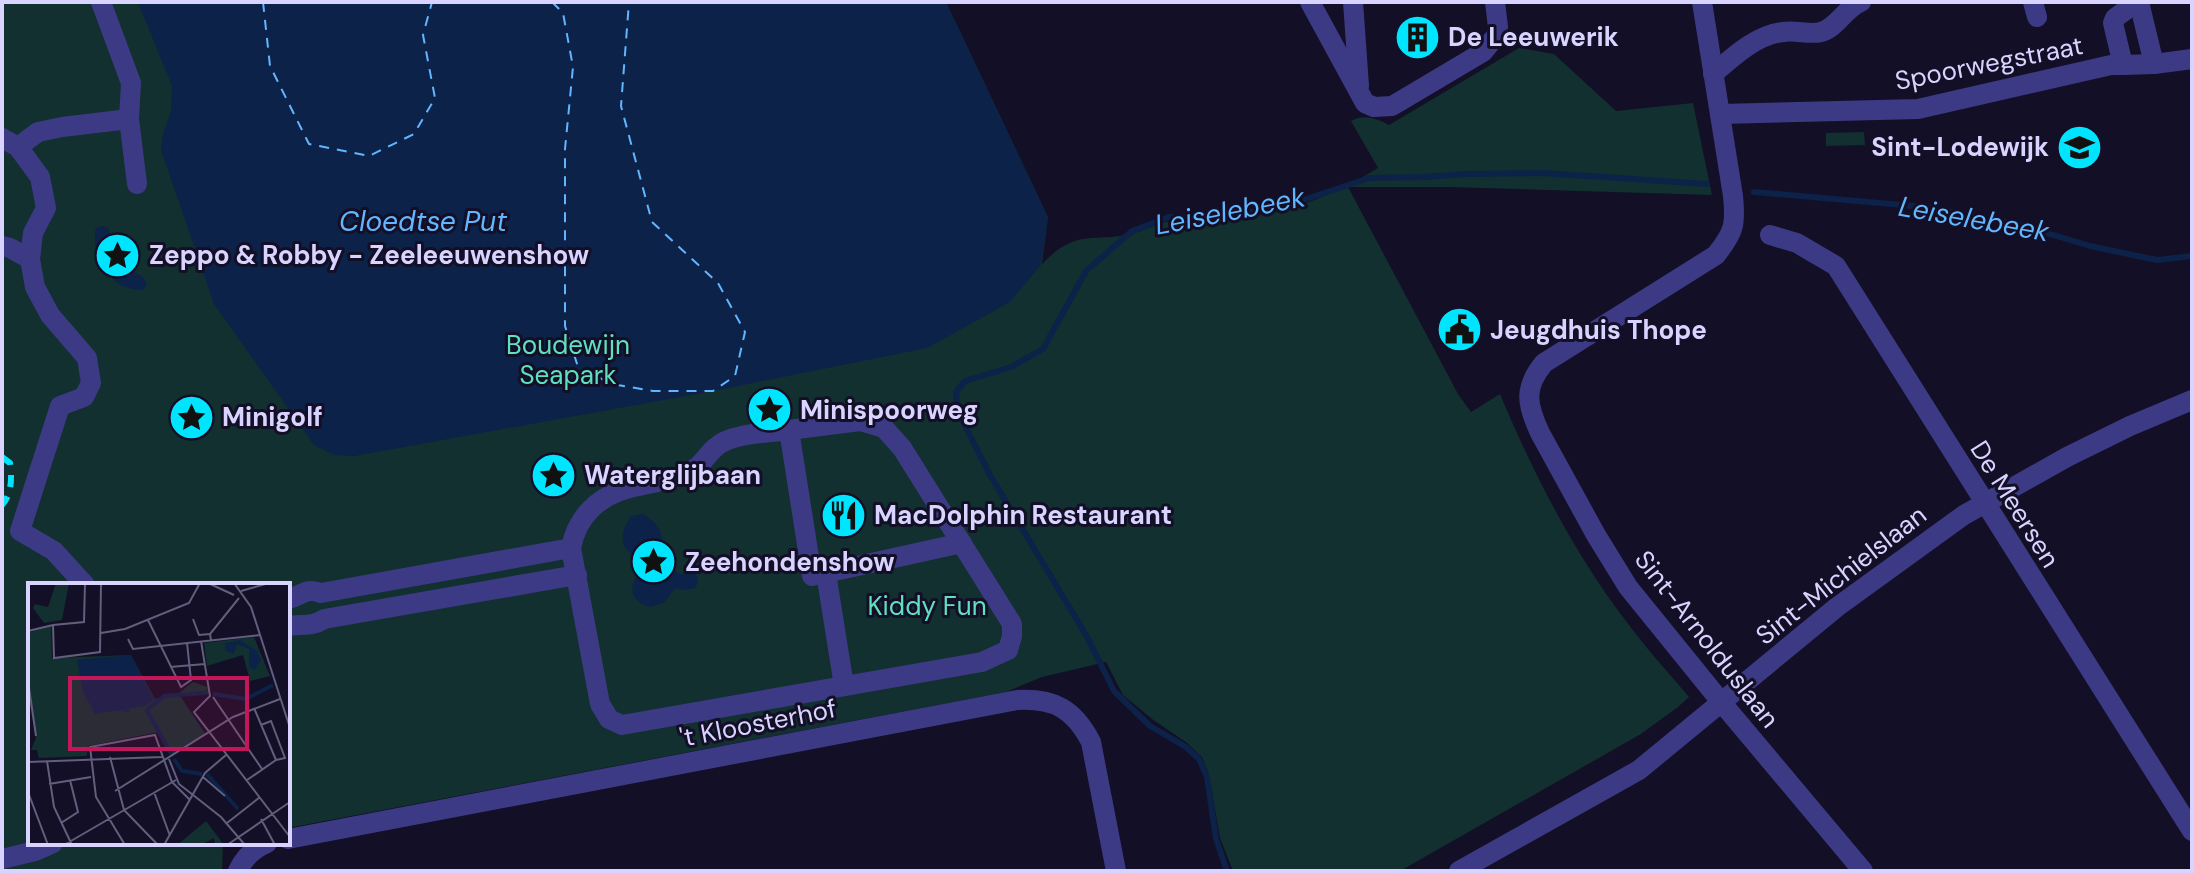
<svg xmlns="http://www.w3.org/2000/svg" width="2194" height="873" viewBox="0 0 2194 873" font-family="'DM Sans',sans-serif">
<style>
.green{fill:#12302f}
.water{fill:#0c2248}
.lines{fill:none;stroke-linecap:round;stroke-linejoin:round}
.stream{stroke:#0c2248;stroke-width:6}
.ferry{stroke:#62b6ff;stroke-width:2;stroke-dasharray:10 8;stroke-linecap:butt}
.minor{stroke:#3d3a85;stroke-width:20}
.rail{stroke:#00e5ff;stroke-width:6;stroke-dasharray:12 10;stroke-linecap:butt}
.labels{text-anchor:middle;dominant-baseline:central;stroke-width:6;stroke-linejoin:round;paint-order:stroke}
.poi-label{font-size:26px;font-weight:bold;fill:#d9d4ff;stroke:#130f26;text-anchor:start}
.street-label{font-size:26px;fill:#d9d4ff;stroke:#130f26}
.park-label{font-size:26px;fill:#5fe0c0;stroke:#130f26}
.water-label{font-size:28px;font-style:italic;fill:#62b6ff;stroke:#130f26}
.inset-river{fill:none;stroke:#0c2248;stroke-width:4}
.inset-road{fill:none;stroke:#625e7d;stroke-width:2}
.view{fill:#c2185b;fill-opacity:0.15;stroke:#c2185b;stroke-width:4}
.inset-edge{fill:none;stroke:#d9d4ff;stroke-width:4}
</style>
<rect width="100%" height="100%" fill="#130f26"/>
<g class="green">
<path d="M 2,2 L 946,2 L 1048,217 L 1042,264 C 1077,228 1089,243 1131,234 C 1145,231 1158,222 1172,221 C 1207,217 1243,220 1277,212 C 1312,203 1347,187 1378,168 L 1351,121 C 1365,114 1375,118 1389,125 L 1519,48 L 1554,54 L 1616,111 L 1693,103 L 1712,195 L 1450,187 L 1348,187 L 1458,394 L 1471,412 L 1500,394 C 1533,473 1574,553 1626,621 C 1645,647 1668,672 1689,697 L 1678,707 L 1641,734 L 1400,871 L 1233,871 L 1220,838 L 1209,775 L 1202,757 L 1187,743 L 1152,719 L 1123,695 L 1106,662 L 1042,677 L 1006,692 L 288,828 L 288,585 L 30,585 L 30,843 L 223,843 L 222,871 L 2,871 Z"/>
<path d="M 1864,132 L 1865,145 L 1826,146 L 1826,133 Z"/>
</g>
<g class="water">
<path d="M 138,2 L 946,2 L 1048,217 L 1041,265 L 1010,302 L 927,348 L 713,391 L 355,456 L 334,455 L 314,445 L 214,304 L 161,150 L 163,134 L 171,111 L 172,86 Z"/>
<path d="M 102,226 L 108,228 C 112,238 110,250 116,260 C 125,273 141,269 147,284 L 144,289 C 113,294 89,256 96,228 Z"/>
<path d="M 642,514 C 660,522 669,539 653,555 L 653,560 C 664,566 668,561 679,574 L 684,574 L 689,571 L 695,574 L 698,578 L 696,588 L 686,590 L 675,588 L 665,602 L 651,607 C 623,600 631,580 646,564 L 645,559 C 641,557 635,557 631,554 C 617,543 623,528 631,516 Z"/>
</g>
<g class="lines">
<g class="stream">
<path d="M 1754,192 L 1925,207 L 2017,224 L 2090,246 L 2157,260 L 2192,256"/>
<path d="M 1227,871 L 1216,839 L 1207,777 L 1199,759 L 1186,747 L 1150,726 L 1114,691 L 1086,635 L 990,475 L 957,410 L 956,392 L 965,381 L 1011,367 L 1043,349 L 1086,271 L 1132,231 L 1169,217 L 1222,216 L 1276,209 L 1369,178 L 1425,177 L 1464,174 L 1544,173 L 1707,184"/>
</g>
<g class="ferry">
<path d="M 263,2 L 270,66 L 309,144 L 369,156 L 414,134 L 435,98 L 423,35 L 432,2"/>
<path d="M 552,2 L 563,13 L 573,67 L 565,149 L 565,326 L 578,367 L 612,384 L 653,391 L 713,391 L 735,376 L 745,332 L 718,283 L 652,222 L 621,106 L 629,2"/>
</g>
<g class="minor">
<path d="M 101,2 L 131,83 L 129,119 L 137,184"/>
<path d="M 1310,2 L 1365,103 L 1374,107 L 1392,106 L 1483,52 L 1496,36 L 1498,27 L 1495,2"/>
<path d="M 1353,2 L 1359,86"/>
<path d="M 1702,2 L 1733,196 C 1736,225 1734,232 1716,255 L 1544,363 C 1523,388 1527,405 1540,433 L 1596,535 L 1628,587 L 1722,703 L 1863,871"/>
<path d="M 2033,2 L 2037,17"/>
<path d="M 2137,2 L 2115,18 L 2113,23 L 2123,65 L 2154,64 L 2192,59"/>
<path d="M 2139,2 L 2154,64"/>
<path d="M 1713,74 C 1734,56 1756,35 1783,32 C 1796,30 1810,35 1821,32 C 1837,28 1845,8 1861,2"/>
<path d="M 1720,114 L 1918,109 L 2111,65 L 2123,65"/>
<path d="M 2,138 L 18,147 L 40,177 L 46,208 L 33,233 L 30,259 L 35,287 L 50,315 L 87,358 L 91,383 L 84,397 L 60,406 L 20,531 L 54,551 L 85,585"/>
<path d="M 18,147 L 38,132 L 62,127 L 129,119"/>
<path d="M 1770,235 L 1797,243 L 1836,266 L 2192,831"/>
<path d="M 2,246 L 10,248 L 30,259"/>
<path d="M 789,430 L 860,421 L 884,428 L 902,448 L 1012,624 L 1012,636 L 1008,650 L 982,662 L 622,725 L 609,719 L 600,704 L 571,548 C 574,532 580,520 591,509 C 621,479 661,489 694,469 C 703,464 708,453 716,447 C 731,433 768,433 789,430 L 812,576 L 962,543"/>
<path d="M 826,573 L 844,686"/>
<path d="M 288,599 C 303,596 304,587 321,593 L 571,548"/>
<path d="M 288,626 C 301,624 313,627 324,619 L 577,575"/>
<path d="M 288,839 L 1017,700 C 1054,698 1074,709 1091,742 L 1116,871"/>
<path d="M 2,859 L 35,851 L 53,843"/>
<path d="M 238,871 C 244,857 253,849 267,843"/>
<path d="M 1459,871 L 1639,770 L 1837,607 L 1964,515 L 2067,457 L 2130,426 L 2192,400"/>
</g>
<path class="rail" d="M 2,457 L 10,463 C 12,477 12,494 2,505"/>
</g>
<defs>
<symbol id="building-disc" viewBox="-11 -11 22 22"><circle r="9.5" fill="#00e5ff" stroke="#130f26"/><path d="M-4-6H4V6H1V3H-1V6H-4ZM-2.5-4.3h1.7v1.8h-1.7ZM.8-4.3h1.7v1.8H.8ZM-2.5-1h1.7V.8h-1.7ZM.8-1h1.7V.8H.8Z" fill="#111"/></symbol>
<symbol id="school-disc" viewBox="-11 -11 22 22"><circle r="9.5" fill="#00e5ff" stroke="#130f26"/><path d="M0-5L7-2L0 1L-7-2ZM-4 1L0 2.5L4 1V4Q0 6-4 4Z" fill="#111"/></symbol>
<symbol id="sight-disc" viewBox="-11 -11 22 22"><circle r="9.5" fill="#00e5ff" stroke="#130f26"/><path d="M0-6L1.8-2.2L6-1.7L2.9 1.2L3.7 5.4L0 3.3L-3.7 5.4L-2.9 1.2L-6-1.7L-1.8-2.2Z" fill="#111"/></symbol>
<symbol id="civic-disc" viewBox="-11 -11 22 22"><circle r="9.5" fill="#00e5ff" stroke="#130f26"/><path d="M-.6-6.5H3V-4.5H.6V-3L4-1V1h2V6H-6V1h2V-1L-.6-3ZM-1.2 2.5V6h2.4V2.5Z" fill="#111"/></symbol>
<symbol id="restaurant-disc" viewBox="-11 -11 22 22"><circle r="9.5" fill="#00e5ff" stroke="#130f26"/><path d="M-5-6h1v4h1v-4h1v4h1v-4h1v5L-1.5 .5V6h-2V.5L-5-1ZM5-6V6H3V1.5H1.5Q1.5-4 5-6Z" fill="#111"/></symbol>
</defs>
<g fill-rule="evenodd">
<use href="#building-disc" x="1392" y="12" width="51" height="51"/>
<use href="#school-disc" x="2054" y="122" width="51" height="51"/>
<use href="#sight-disc" x="92" y="230" width="51" height="51"/>
<use href="#civic-disc" x="1434" y="304" width="51" height="51"/>
<use href="#sight-disc" x="744" y="384" width="51" height="51"/>
<use href="#sight-disc" x="166" y="392" width="51" height="51"/>
<use href="#sight-disc" x="528" y="450" width="51" height="51"/>
<use href="#restaurant-disc" x="818" y="490" width="51" height="51"/>
<use href="#sight-disc" x="628" y="536" width="51" height="51"/>
</g>
<g class="labels">
<g class="poi-label">
<text x="1448" y="37">De Leeuwerik</text>
<text x="2049" y="147" text-anchor="end">Sint-Lodewijk</text>
<text x="149" y="255">Zeppo &amp; Robby - Zeeleeuwenshow</text>
<text x="1490" y="330">Jeugdhuis Thope</text>
<text x="800" y="410">Minispoorweg</text>
<text x="222" y="417">Minigolf</text>
<text x="584" y="475">Waterglijbaan</text>
<text x="874" y="515">MacDolphin Restaurant</text>
<text x="685" y="562">Zeehondenshow</text>
</g>
<g class="street-label">
<text transform="translate(1989 63) rotate(-11)">Spoorwegstraat</text>
<text transform="translate(2015 504) rotate(58)">De Meersen</text>
<text transform="translate(1841 575) rotate(-38)">Sint-Michielslaan</text>
<text transform="translate(1707 639) rotate(52)">Sint-Arnolduslaan</text>
<text transform="translate(758 723) rotate(-11)">'t Kloosterhof</text>
</g>
<g class="park-label">
<text x="568" y="345">Boudewijn<tspan x="568" dy="30">Seapark</tspan></text>
<text x="927" y="606">Kiddy Fun</text>
</g>
<g class="water-label">
<text transform="translate(1230 211) rotate(-11)">Leiselebeek</text>
<text transform="translate(1974 219) rotate(10)">Leiselebeek</text>
<text x="423" y="221">Cloedtse Put</text>
</g>
</g>
<g transform="translate(28 583)">
<rect width="262" height="262" fill="#130f26"/>
<path d="M 28,0 L 41,0 L 34,37 L 16,40 L 5,25 L 7,21 L 20,24 ZM 23,42 L 24,75 L 103,72 L 127,116 L 151,110 L 165,99 L 179,104 L 180,111 L 151,111 L 178,152 L 144,172 L 131,149 L 60,163 L 59,173 L 11,175 L 9,167 L 3,167 L 8,155 L 0,110 L 0,50 ZM 226,54 L 242,93 L 222,98 L 215,72 L 179,83 L 176,60 ZM 178,238 L 196,262 L 187,262 L 186,255 L 173,262 L 149,262 Z" fill="#12302f"/>
<path d="M 212,57 L 229,68 L 233,77 L 227,87 L 221,84 L 221,66 L 209,61 L 205,71 L 197,67 L 197,60 ZM 103,72 L 126,117 L 117,123 L 67,131 L 55,109 L 49,77 Z" fill="#0c2248"/>
<path class="inset-river" d="M 77,83 L 90,87 L 99,127 L 88,125 L 84,93 L 77,95 L 75,106 L 67,107 L 63,95 ZM 185,111 L 218,116 L 245,102M 143,171 L 119,127 L 136,113 L 178,110M 146,176 L 154,188 L 174,191M 179,191 L 210,226"/>
<path class="inset-road" d="M 180,0 L 206,12M 206,0 L 223,24 L 262,145M 213,8 L 241,0M 165,36 L 171,52 L 182,51M 120,37 L 153,104 L 163,97 L 159,60M 25,42 L 26,75 L 72,69 L 73,0M 25,42 L 56,39 L 57,0M 0,48 L 25,42M 73,50 L 97,46 L 161,20 L 172,0M 100,56 L 105,66 L 232,52M 183,57 L 182,51 L 211,15M 173,58 L 182,113 L 166,129 L 262,254M 142,84 L 177,81M 0,98 L 8,153M 185,114 L 234,186M 233,142 L 243,138 L 257,175 L 248,177M 82,174 L 96,227 L 130,262M 141,176 L 151,201 L 193,234 L 217,262M 19,178 L 26,224 L 44,262M 0,179 L 134,174M 175,194 L 197,213M 219,197 L 248,177 L 226,125M 21,201 L 63,194M 87,208 L 205,134 L 252,116M 0,209 L 20,262M 126,209 L 142,253M 233,236 L 247,262M 33,240 L 50,229 L 42,197M 199,240 L 232,214M 36,262 L 148,197M 97,262 L 68,214 L 62,164 L 127,152 L 144,199 L 162,217M 136,262 L 177,190 L 198,172M 199,262 L 262,219"/>
<path class="view" d="M 42,95 L 219,95 L 219,166 L 42,166 Z"/>
<rect width="262" height="262" class="inset-edge"/>
</g>
<rect width="2194" height="873" fill="none" stroke="#d9d4ff" stroke-width="8"/>
</svg>
